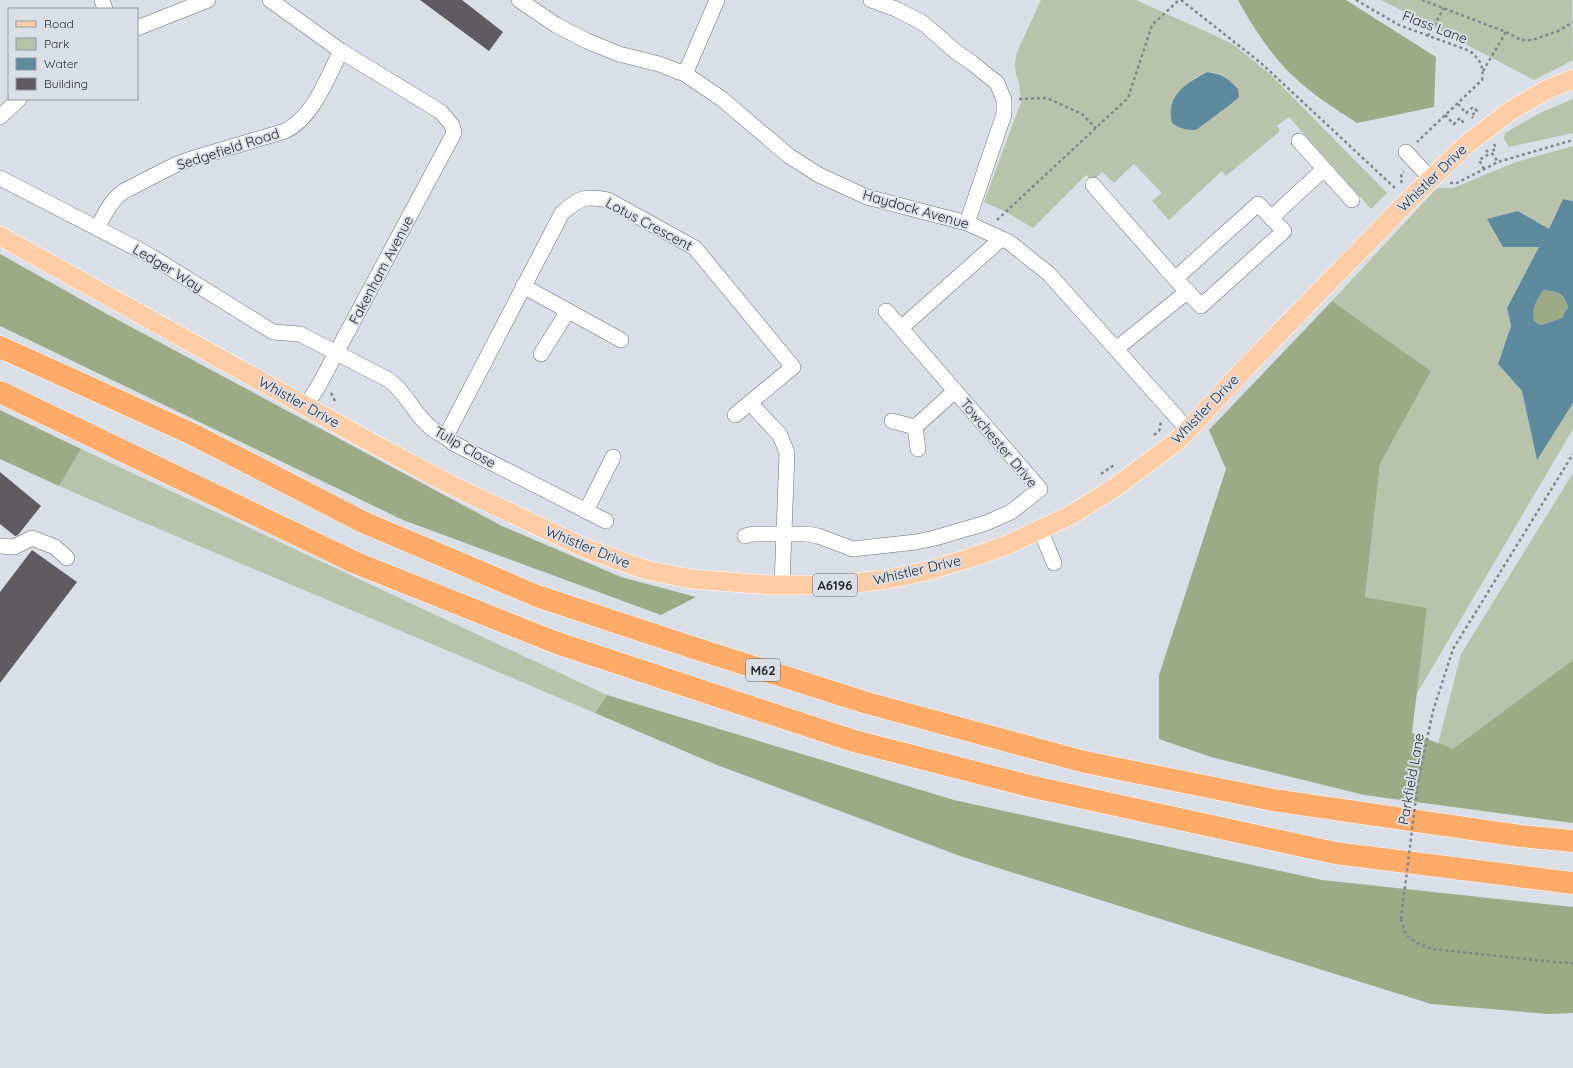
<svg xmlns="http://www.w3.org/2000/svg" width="1573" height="1068" viewBox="0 0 1573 1068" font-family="Quicksand,sans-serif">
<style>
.green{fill:#b9c3ab;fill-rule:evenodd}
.forest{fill:#9cab85}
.water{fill:#5e8a9d;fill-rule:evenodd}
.building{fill:#605b61}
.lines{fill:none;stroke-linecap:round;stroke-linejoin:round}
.minor-casing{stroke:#6a6f75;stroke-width:16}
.major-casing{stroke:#fff;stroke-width:20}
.highway-casing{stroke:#fff;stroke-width:23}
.path{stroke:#83868c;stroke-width:2.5;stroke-dasharray:3 3;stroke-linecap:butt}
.minor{stroke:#fff;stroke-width:15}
.major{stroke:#fecca5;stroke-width:19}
.highway{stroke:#feaa69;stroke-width:22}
.path-bridge{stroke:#83868c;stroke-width:2.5;stroke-dasharray:3 3;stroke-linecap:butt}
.labels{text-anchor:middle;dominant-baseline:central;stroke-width:4;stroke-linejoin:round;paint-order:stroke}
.shield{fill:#dadfe7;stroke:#5f6166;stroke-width:1}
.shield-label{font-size:13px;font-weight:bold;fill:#2a2b2e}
.street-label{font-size:14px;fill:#2a2b2e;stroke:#dadfe7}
</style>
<rect width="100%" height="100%" fill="#dadfe7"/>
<g class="green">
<path d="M 1041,0 L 1136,0 L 1216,36 L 1234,45 L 1270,74 L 1387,193 L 1371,209 L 1289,117 L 1277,126 L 1279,128 L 1279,132 L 1226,176 L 1222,171 L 1169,220 L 1152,201 L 1162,193 L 1134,164 L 1114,183 L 1102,172 L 1093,181 L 1086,175 L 1033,228 L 1002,210 L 984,202 L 1021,102 L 1019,83 L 1016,75 L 1015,63 L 1017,52 ZM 1209,72 L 1217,73 L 1225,77 L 1231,104 L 1207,121 L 1189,130 L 1177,126 L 1176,95 L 1196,77 Z"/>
<path d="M 1381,0 L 1572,0 L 1573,60 L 1534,80 Z"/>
<path d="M 1573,99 L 1573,133 L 1509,147 L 1504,139 L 1505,133 L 1540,113 Z"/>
<path d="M 1573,146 L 1573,201 L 1563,199 L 1549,229 L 1518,211 L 1487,220 L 1539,247 L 1507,308 L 1511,326 L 1498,364 L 1522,391 L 1537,459 L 1573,403 L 1573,429 L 1416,695 L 1427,608 L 1365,597 L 1380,464 L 1431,371 L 1332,301 L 1437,188 L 1453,188 L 1516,162 Z"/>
<path d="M 81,449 L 607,695 L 595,713 L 126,515 L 59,486 Z"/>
<path d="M 1573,473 L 1573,660 L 1453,750 L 1438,744 L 1461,654 Z"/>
</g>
<g class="forest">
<path d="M 1238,0 L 1346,0 L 1436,57 L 1434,107 L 1357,123 C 1334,108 1310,93 1290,73 C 1269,52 1252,26 1238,0 Z"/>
<path d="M 0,254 L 107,314 L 502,526 L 621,577 L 696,597 L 661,615 L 403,520 L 0,326 Z"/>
<path d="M 1544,290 C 1558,292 1562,292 1568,307 L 1562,318 L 1541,325 L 1534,321 C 1532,308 1536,300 1544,290 Z"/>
<path d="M 1332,301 L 1431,371 L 1380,464 L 1365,597 L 1427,608 L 1412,733 L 1453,749 L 1573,660 L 1573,823 L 1364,795 L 1211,757 L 1159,739 L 1159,675 L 1226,469 L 1209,430 Z"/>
<path d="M 0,410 L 81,449 L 59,486 L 0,459 Z"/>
<path d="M 607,695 L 954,800 L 1322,880 L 1573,907 L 1573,1013 L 1548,1014 L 1431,1004 L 960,856 L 717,765 L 595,713 Z"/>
</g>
<g class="water">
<path d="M 1208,72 C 1222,74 1229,79 1238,89 L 1239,97 L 1231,104 L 1196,130 C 1187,130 1180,129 1172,123 C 1171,117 1170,110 1172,104 C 1175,90 1196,77 1208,72 Z"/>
<path d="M 1563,199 L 1573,201 L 1573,403 L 1537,460 L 1522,391 L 1498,364 L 1511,326 L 1507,308 L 1539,247 L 1503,247 L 1487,219 L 1518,211 L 1549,229 ZM 1544,290 C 1558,292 1563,292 1568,307 L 1562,318 L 1541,325 L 1534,321 C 1532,308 1536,300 1544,290 Z"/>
</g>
<g class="building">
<path d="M 420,0 L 462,0 L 503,32 L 489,51 Z"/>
<path d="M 0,472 L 41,506 L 18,535 L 15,536 L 0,524 Z"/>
<path d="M 32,550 L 77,582 L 0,683 L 0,592 Z"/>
</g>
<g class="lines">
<defs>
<g id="minor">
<path d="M 102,0 L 105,9"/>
<path d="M 270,0 L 341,51 L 441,112 L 452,125 L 454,133 L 319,385 L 306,406"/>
<path d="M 519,0 L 556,25 L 587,41 L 619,54 L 659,64 L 685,74 L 722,99 L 789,156 L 819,175 L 867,197 L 967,223 L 1009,242 L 1049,274 L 1188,430"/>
<path d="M 871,0 L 896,9 L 923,23 L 955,51 L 972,63 L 997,83 L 1004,100 L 1004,114 L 967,223"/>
<path d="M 137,28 L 208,0"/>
<path d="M 685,74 L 717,0"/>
<path d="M 0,117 L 19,99"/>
<path d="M 1299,141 L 1352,200"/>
<path d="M 1406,152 L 1431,179"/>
<path d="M 0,178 L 149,255 L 273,332 L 300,334 L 389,380 C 406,392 414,414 430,427 C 437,433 446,436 453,443 L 606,521"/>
<path d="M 1093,185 L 1170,273 L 1201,306 L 1284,231 L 1258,204 L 1176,278"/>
<path d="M 1271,218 L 1324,169"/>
<path d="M 97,228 C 105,214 110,201 124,191 L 177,164 L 191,159 L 285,131 C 313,118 327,78 341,51"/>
<path d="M 523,286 L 621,340"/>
<path d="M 901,328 L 1001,239"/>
<path d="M 1116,349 L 1188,291"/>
<path d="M 541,354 L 568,311"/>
<path d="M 750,403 L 780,435 L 787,453 L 782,585"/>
<path d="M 892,421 L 915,427 L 918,449"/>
<path d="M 915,427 L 955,391"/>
<path d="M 446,436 L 562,213 C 580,198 584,195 608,200 L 695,248 L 793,367 L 735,415"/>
<path d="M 586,511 L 613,457"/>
<path d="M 1040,529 L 1054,563"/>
<path d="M 745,536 L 753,534 L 807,534 L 818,536 L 853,549 L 916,542 L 935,538 L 986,523 L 1011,512 L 1040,489 L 886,311"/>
<path d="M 0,546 L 14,547 L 32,538 L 55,547 L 67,558"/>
</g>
<path id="major" d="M 0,236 L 370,442 L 451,485 L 587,549 L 646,570 L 691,579 L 770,585 L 837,585 L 889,579 L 927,571 L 970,558 L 1007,545 L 1071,515 L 1114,488 L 1177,441 L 1188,430 L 1246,367 L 1406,203 L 1467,144 L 1510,111 L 1546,90 L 1573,79"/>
<g id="highway">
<path d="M 0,347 L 192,434 L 363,522 L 537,596 L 694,648 L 867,703 L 1085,762 L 1273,800 L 1520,836 L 1573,841"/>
<path d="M 0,392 L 356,563 L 557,643 L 854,741 L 1029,786 L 1335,853 L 1573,883"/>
</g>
</defs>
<use href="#minor" class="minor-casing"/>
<use href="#major" class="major-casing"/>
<use href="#highway" class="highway-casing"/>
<g class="path">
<path d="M 1181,0 L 1261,63 L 1396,189"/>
<path d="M 1356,0 L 1399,25 L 1470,51 C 1480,59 1484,67 1482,80 L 1417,142"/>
<path d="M 1422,0 L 1506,32 L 1521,40 L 1532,40 L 1558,31 L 1573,22"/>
<path d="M 1428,36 L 1444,8"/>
<path d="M 1483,71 L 1506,32"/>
<path d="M 1019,99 L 1047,98 L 1082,114 L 1096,128"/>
<path d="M 1458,104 L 1466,113 L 1473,107 L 1477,111 L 1471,116 L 1473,118"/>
<path d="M 1445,115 L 1454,124 L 1460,118 L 1465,125"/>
<path d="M 1494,144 L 1496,148 L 1491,152 L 1498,162"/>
<path d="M 1484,169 L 1479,160 L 1489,154 L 1486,150"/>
<path d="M 1401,183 L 1402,179 L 1401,174 L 1404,172"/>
<path d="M 1450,183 L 1457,183 L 1498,162 L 1573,140"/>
<path d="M 997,220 L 1128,98 L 1152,25 L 1179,0"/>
<path d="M 331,393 L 336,403"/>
<path d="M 1154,435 L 1159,431 L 1161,422"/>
<path d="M 1101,474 L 1114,465"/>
<path d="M 1418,782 L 1433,711 L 1453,649 L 1573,454"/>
<path d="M 1401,919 L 1406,935 L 1417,943 L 1432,949 L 1554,962 L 1573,963"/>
</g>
<use href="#minor" class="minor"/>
<use href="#major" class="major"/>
<use href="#highway" class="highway"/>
<path class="path-bridge" d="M 1401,919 L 1418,782"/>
</g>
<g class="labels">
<g class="shield">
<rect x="813" y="574" width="44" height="22" rx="3"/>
<rect x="746" y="659" width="34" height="22" rx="3"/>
</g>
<g class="shield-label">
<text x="835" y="585">A6196</text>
<text x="763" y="670">M62</text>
</g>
<g class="street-label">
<text transform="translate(1435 27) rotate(21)">Flass Lane</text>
<text transform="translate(228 149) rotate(-18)">Sedgefield Road</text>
<text transform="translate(1432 178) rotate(-44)">Whistler Drive</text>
<text transform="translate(916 209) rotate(16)">Haydock Avenue</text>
<text transform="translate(649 224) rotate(28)">Lotus Crescent</text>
<text transform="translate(168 268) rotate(31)">Ledger Way</text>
<text transform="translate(381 270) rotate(-62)">Fakenham Avenue</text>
<text transform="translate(299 402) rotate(29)">Whistler Drive</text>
<text transform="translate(1205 409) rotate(-46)">Whistler Drive</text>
<text transform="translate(999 443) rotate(50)">Towchester Drive</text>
<text transform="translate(465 447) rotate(30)">Tulip Close</text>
<text transform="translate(588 547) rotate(22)">Whistler Drive</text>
<text transform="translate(917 570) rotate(-13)">Whistler Drive</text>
<text transform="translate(1411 779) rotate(-80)">Parkfield Lane</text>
</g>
</g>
<rect x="8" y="8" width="130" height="92" fill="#dadfe7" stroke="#94979d"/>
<rect x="16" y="21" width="20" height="6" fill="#fecca5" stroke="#94979d"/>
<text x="44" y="28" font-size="12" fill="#2a2b2e">Road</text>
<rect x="16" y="38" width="20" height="12" fill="#b9c3ab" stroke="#94979d"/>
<text x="44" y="48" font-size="12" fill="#2a2b2e">Park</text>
<rect x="16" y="58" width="20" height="12" fill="#5e8a9d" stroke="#94979d"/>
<text x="44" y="68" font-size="12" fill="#2a2b2e">Water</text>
<rect x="16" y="78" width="20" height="12" fill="#605b61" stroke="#94979d"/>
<text x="44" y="88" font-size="12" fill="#2a2b2e">Building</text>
</svg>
